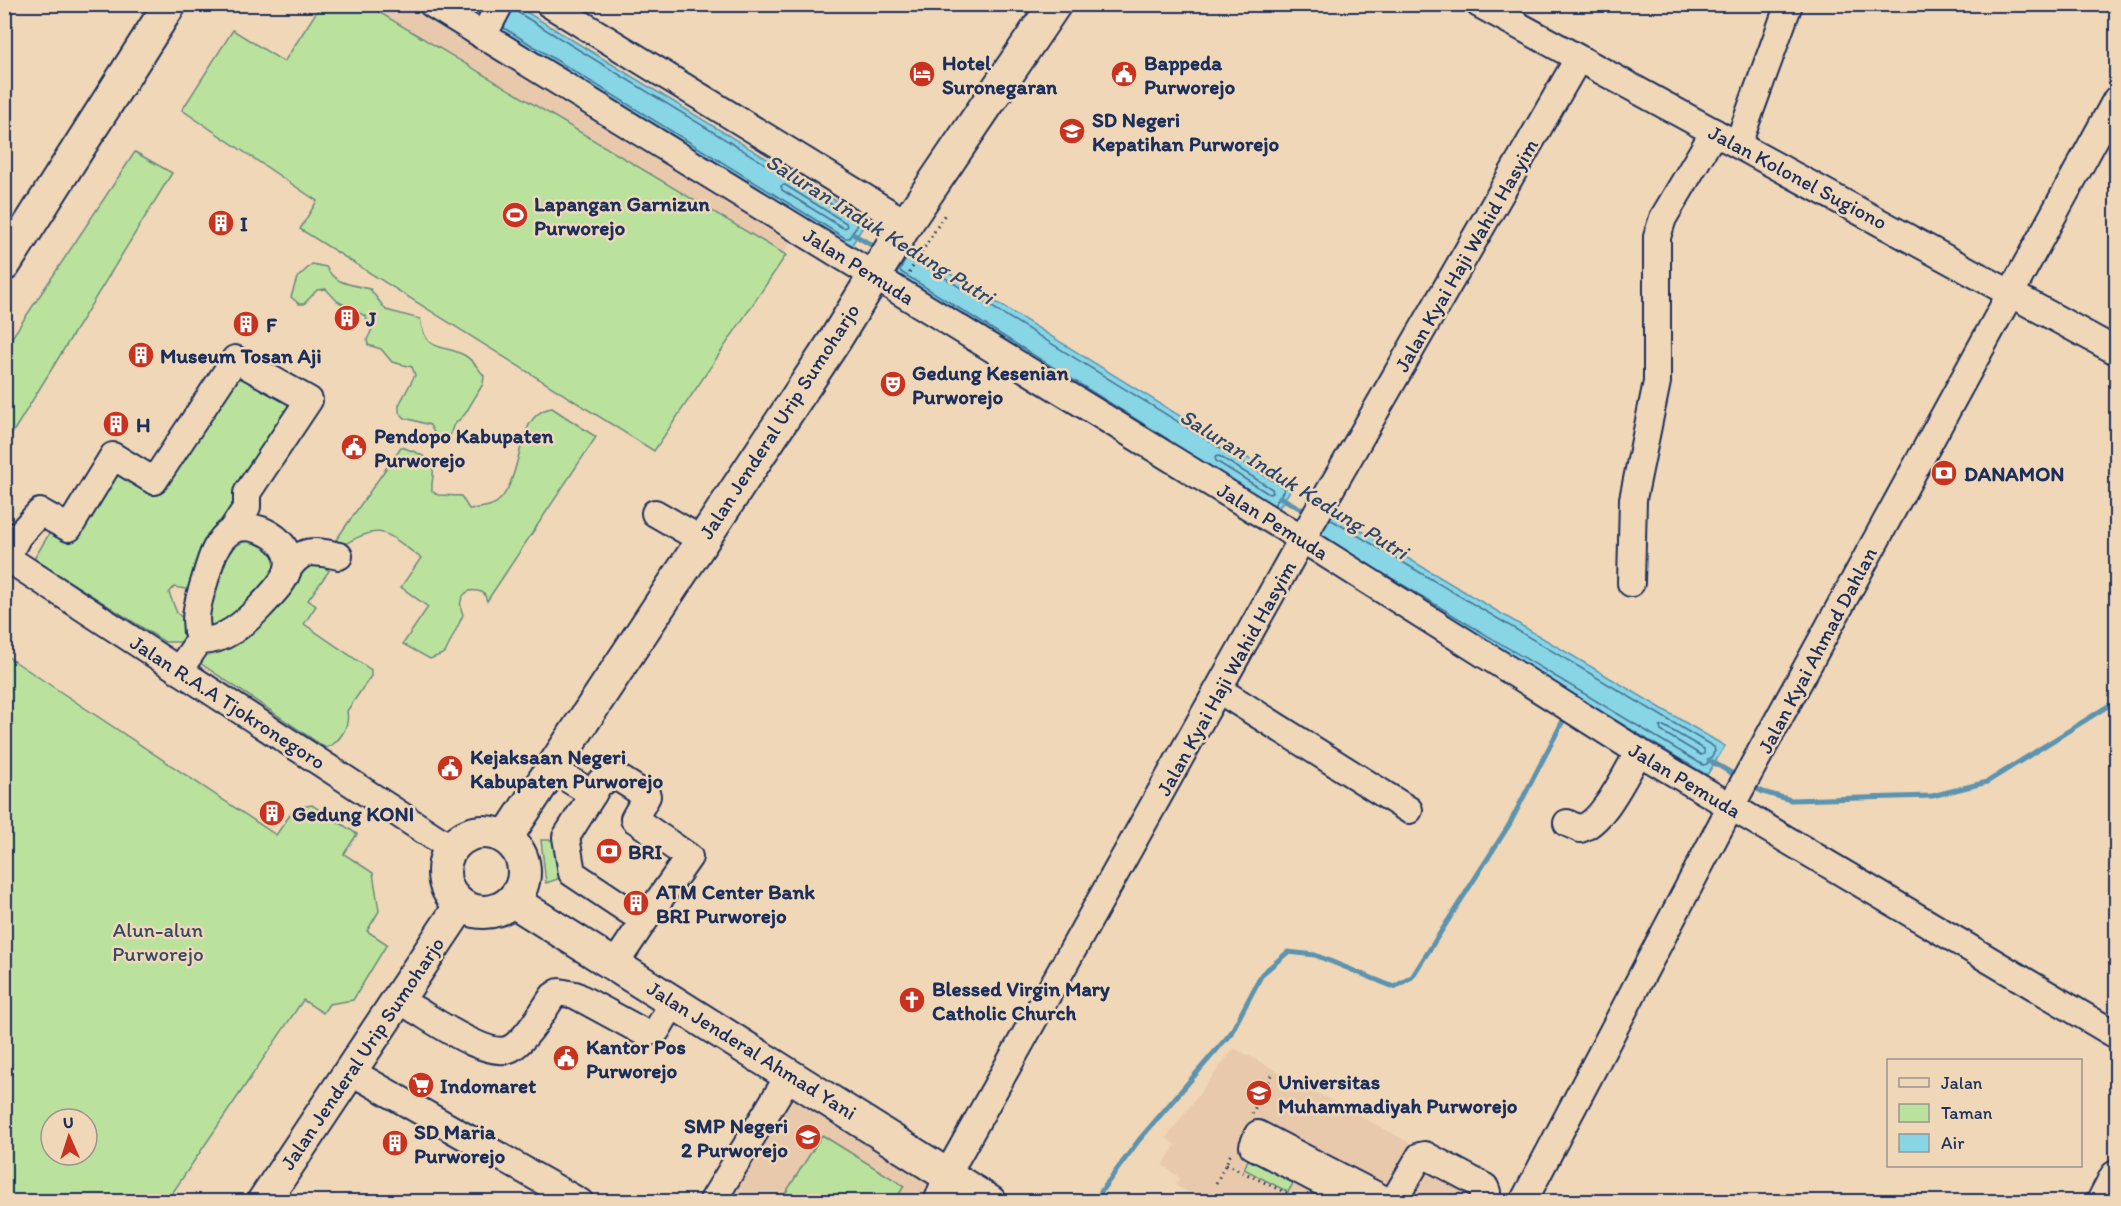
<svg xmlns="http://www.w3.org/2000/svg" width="2121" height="1206" viewBox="0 0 2121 1206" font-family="Itim,sans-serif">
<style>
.built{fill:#e8c9ab}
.green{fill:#bbe29d;stroke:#6b887e;stroke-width:1.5;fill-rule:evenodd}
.water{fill:#87d5e5;stroke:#5c93af;stroke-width:1.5}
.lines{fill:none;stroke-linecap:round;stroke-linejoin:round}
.shore{stroke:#467194;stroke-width:1.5}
.stream{stroke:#5c93af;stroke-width:5}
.minor-casing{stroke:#1b2f5e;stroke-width:30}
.major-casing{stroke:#1b2f5e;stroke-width:36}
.path{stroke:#1b2f5e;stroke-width:3;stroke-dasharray:1.5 4.5;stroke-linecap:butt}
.minor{stroke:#f0d7b7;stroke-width:26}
.major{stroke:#f0d7b7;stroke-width:32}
.labels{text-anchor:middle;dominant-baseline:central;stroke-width:5;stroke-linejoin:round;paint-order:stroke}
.poi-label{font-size:21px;font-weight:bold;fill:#1b2f5e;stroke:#f0d7b7;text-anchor:start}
.street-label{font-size:21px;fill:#1b2f5e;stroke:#f0d7b7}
.park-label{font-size:21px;fill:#334a67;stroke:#f0d7b7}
.water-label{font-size:22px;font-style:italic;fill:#2b4872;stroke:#f0d7b7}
</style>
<rect width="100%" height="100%" fill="#f0d7b7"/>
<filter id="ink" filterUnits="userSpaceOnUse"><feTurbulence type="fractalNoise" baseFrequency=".0167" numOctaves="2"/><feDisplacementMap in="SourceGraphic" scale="12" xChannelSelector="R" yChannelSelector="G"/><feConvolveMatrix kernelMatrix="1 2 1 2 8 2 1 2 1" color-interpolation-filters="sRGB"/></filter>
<g filter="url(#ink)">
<g class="built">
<path d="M 369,5 L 419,5 L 795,234 L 782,255 Z"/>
<path d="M 1234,1048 L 1499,1191 L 1493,1202 L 1205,1201 L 1175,1185 L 1180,1178 L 1163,1165 L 1176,1145 L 1166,1138 Z"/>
<path d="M 786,1092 L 928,1181 L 920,1201 L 720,1202 Z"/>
</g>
<g class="green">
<path d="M 321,5 L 367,5 L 786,255 L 654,451 L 300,229 L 317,201 L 182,110 L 233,30 L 284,62 Z"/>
<path d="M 135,152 L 172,173 L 5,445 L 5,348 Z"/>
<path d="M 312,264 L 326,267 C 336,285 351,284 370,289 L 386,310 L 420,319 C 426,354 440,343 464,355 C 473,360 478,368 484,376 L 483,384 L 465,414 L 453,426 L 449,439 C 437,439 435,435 430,425 L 405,418 L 399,412 L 399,405 L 415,375 L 412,367 L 392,362 L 381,349 L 368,345 L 367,340 L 372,329 L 365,316 L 337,301 L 326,289 L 317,290 L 304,304 L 299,304 L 291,297 L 297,278 Z"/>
<path d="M 243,366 L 306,400 L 197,591 L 174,587 L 169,593 L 177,613 L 191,625 L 188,642 L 165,642 L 34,559 L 55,524 L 115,462 L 160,490 Z"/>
<path d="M 552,408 L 596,437 L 487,601 L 484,593 C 466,585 456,598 463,615 L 445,653 L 430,659 L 403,644 L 428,607 L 401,587 L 421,558 C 386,533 382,521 342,546 L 336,540 L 401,447 C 413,451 431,456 433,470 C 434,477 431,483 432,491 L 438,495 L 461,496 L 469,509 C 479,508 488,508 496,503 C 525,482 513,413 552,408 Z"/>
<path d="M 250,539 L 268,541 L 281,565 L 251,605 L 210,631 C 200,614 219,567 231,552 C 236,545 242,541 250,539 Z"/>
<path d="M 304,563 L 319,563 L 329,571 L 308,600 L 316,606 L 304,624 L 371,670 L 371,676 L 347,711 C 350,727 340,742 326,748 L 194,659 Z"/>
<path d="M 5,655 L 276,835 L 295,808 L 312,805 L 357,834 L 344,854 L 373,873 L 379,911 L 367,931 L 387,944 L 353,1000 L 329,1004 L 323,1013 L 303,1000 L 167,1201 L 5,1201 ZM 51,1119 L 87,1119 L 87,1155 L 51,1155 Z"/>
<path d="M 541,840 L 564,840 L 572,874 L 546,883 Z"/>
<path d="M 822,1135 L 904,1186 L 895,1201 L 791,1202 L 783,1197 Z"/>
<path d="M 1249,1158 L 1294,1182 L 1288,1192 L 1244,1169 Z"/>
</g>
<g class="water">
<path d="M 454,5 L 515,5 L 867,220 L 850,248 Z"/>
<path d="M 907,247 L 1293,486 L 1275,514 L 890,273 Z"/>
<path d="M 1323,508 L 1725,746 L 1707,775 L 1306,535 Z"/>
</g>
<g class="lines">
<g class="shore">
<path d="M 504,28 L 845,238 L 849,238 L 858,224 L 857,220 L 517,12 L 513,7"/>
<path d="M 785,185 L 846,223 L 847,227 L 843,228 L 782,190 L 781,186 Z"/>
<path d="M 1169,440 L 901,272 L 900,269 L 907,258 L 911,257 L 1282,486 L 1284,490 L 1274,505"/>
<path d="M 1219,456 L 1272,489 L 1273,493 L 1269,494 L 1216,461 L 1215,457 Z"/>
<path d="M 1330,519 L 1714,747 L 1715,751 L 1707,764 L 1703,765 L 1388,576"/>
<path d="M 1664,726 L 1704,749 L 1704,754 L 1701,755 L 1661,731 L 1660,727 Z"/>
</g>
<g class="stream">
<path d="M 853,234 L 878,249"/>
<path d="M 1280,497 L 1308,513"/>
<path d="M 1709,760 L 1740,778"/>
<path d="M 1750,785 L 1763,792 L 1791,800 L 1932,796 L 1987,782 L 2116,701"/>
<path d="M 1097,1202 L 1102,1190 L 1139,1140 L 1231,1033 L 1262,974 L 1288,952 L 1315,955 L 1394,987 L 1412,977 L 1509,825 L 1566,715"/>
</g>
<defs>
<g id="minor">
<path d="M 432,4 L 1302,539 L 1639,752 L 2116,1035"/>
<path d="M 549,4 L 906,223"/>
<path d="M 1479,4 L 2116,351"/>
<path d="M 483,36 L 500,4"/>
<path d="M 1738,144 L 1789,4"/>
<path d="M 655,513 L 702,540"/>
<path d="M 4,556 L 451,848"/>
<path d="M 7,557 L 18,536 L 40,512 L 69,528 L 113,456 L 154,481 L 235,359 L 309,400 L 247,493 L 247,507 L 231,531"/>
<path d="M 288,569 C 303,547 315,551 339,556"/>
<path d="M 1631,583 L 1633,499 L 1657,382 L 1657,237 L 1663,218 L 1714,132"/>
<path d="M 179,670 L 199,641 C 193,619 197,605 204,583 C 209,567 214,541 231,531 C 253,518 295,541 288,569 C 285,582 270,596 261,606 C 245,623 224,642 199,641"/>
<path d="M 1219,690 L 1409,810"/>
<path d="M 553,770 L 593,794 L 566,837 L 572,873 L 644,921 L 615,964"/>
<path d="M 593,794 L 600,782 L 617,777 L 647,796 L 634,819 L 689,857 L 644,921"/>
<path d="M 1567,823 L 1580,829 C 1604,822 1625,774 1639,752"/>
<path d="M 414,1009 C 435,1021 492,1062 513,1047 C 529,1036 542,1012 553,996 L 559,992 L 575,995 L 645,1033 L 657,1030 L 674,1001"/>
<path d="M 350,1071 L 580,1202"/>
<path d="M 712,1202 L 790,1074"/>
<path d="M 937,1202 L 948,1173 L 1302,539 L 1578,59"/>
<path d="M 1360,1202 L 1253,1146 L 1258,1134 L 1389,1202"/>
<path d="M 1393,1202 L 1420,1156 L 1425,1155 L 1485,1187 L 1487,1192 L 1482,1202"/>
<path d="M 1523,1202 L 1730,808 L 2116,100"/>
</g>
<g id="major">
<path d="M 4,265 L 170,4"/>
<circle cx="484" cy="872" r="40"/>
<path d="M 506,838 L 835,340 L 906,224 L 1055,4"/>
<path d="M 513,901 L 990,1202"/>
<path d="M 263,1202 L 461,905"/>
<path d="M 2103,1202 L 2116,1177"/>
</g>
</defs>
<use href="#minor" class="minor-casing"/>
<use href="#major" class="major-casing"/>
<g class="path">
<path d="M 1451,4 L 1457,8"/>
<path d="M 909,273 L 945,214"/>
<path d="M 1252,1114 L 1271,1075"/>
<path d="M 1226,1164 L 1305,1202"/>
<path d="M 1216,1183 L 1232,1152"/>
</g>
<use href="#minor" class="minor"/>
<use href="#major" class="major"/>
</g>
</g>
<defs>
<symbol id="hotel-disc" viewBox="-11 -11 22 22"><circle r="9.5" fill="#c8321e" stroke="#f0d7b7"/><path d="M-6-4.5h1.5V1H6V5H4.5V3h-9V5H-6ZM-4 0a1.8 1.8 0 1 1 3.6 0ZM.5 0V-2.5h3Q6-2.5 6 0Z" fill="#fff"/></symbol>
<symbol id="civic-disc" viewBox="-11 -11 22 22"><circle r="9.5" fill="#c8321e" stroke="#f0d7b7"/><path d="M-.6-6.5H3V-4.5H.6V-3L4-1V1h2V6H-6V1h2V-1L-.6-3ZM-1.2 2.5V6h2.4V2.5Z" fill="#fff"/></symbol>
<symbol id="school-disc" viewBox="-11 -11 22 22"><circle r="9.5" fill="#c8321e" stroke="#f0d7b7"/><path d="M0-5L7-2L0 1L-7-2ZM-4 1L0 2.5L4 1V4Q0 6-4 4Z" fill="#fff"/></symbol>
<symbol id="stadium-disc" viewBox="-11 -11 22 22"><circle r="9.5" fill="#c8321e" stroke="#f0d7b7"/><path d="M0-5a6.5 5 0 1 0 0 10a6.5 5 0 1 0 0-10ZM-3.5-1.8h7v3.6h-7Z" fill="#fff"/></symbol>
<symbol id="building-disc" viewBox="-11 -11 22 22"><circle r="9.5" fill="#c8321e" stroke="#f0d7b7"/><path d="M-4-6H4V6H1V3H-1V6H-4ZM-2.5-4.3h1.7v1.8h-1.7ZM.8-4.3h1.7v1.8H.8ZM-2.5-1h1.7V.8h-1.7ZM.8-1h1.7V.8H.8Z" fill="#fff"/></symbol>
<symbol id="theatre-disc" viewBox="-11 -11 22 22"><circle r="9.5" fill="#c8321e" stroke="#f0d7b7"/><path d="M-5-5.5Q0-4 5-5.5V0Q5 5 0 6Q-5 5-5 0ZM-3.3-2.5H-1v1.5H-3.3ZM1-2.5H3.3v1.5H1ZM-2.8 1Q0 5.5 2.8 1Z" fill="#fff"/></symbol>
<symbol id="bank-disc" viewBox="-11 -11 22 22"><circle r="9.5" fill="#c8321e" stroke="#f0d7b7"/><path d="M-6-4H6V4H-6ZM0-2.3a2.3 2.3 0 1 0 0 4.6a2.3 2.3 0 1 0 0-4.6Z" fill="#fff"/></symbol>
<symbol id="church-disc" viewBox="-11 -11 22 22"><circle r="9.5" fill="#c8321e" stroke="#f0d7b7"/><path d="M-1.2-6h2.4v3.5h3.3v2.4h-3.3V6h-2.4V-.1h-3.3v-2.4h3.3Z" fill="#fff"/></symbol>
<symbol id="supermarket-disc" viewBox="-11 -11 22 22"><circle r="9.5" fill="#c8321e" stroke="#f0d7b7"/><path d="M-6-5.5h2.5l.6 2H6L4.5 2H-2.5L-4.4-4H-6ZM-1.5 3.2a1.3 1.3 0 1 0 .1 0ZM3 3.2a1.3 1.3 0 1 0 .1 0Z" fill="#fff"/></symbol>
<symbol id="university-disc" viewBox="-11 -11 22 22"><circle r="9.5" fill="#c8321e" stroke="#f0d7b7"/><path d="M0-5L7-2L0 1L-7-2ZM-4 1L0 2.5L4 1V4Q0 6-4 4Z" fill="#fff"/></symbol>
</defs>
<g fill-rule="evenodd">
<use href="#hotel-disc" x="907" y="59" width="30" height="30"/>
<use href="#civic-disc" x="1109" y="59" width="30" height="30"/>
<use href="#school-disc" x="1057" y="116" width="30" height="30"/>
<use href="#stadium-disc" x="500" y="200" width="30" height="30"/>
<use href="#building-disc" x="206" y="208" width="30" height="30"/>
<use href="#building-disc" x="332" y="303" width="30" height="30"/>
<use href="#building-disc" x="231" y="309" width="30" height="30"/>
<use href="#building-disc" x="126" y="340" width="30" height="30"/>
<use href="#theatre-disc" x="878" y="369" width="30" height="30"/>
<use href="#building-disc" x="101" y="409" width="30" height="30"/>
<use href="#civic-disc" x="339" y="432" width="30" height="30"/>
<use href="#bank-disc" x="1929" y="458" width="30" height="30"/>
<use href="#civic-disc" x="435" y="753" width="30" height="30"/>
<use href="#building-disc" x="257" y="798" width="30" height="30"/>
<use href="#bank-disc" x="594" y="836" width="30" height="30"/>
<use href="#building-disc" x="621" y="888" width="30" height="30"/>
<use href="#church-disc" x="897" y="985" width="30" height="30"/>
<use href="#civic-disc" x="551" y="1043" width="30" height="30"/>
<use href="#supermarket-disc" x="406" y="1070" width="30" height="30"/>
<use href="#university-disc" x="1244" y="1078" width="30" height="30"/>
<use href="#school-disc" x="793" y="1122" width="30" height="30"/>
<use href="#building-disc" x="380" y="1128" width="30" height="30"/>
</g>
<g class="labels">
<g class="poi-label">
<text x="942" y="62">Hotel<tspan x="942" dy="24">Suronegaran</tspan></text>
<text x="1144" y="62">Bappeda<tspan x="1144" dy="24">Purworejo</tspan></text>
<text x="1092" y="119">SD Negeri<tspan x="1092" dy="24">Kepatihan Purworejo</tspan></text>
<text x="534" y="203">Lapangan Garnizun<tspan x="534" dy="24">Purworejo</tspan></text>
<text x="240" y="223">I</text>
<text x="366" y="318">J</text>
<text x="266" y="324">F</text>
<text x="160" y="355">Museum Tosan Aji</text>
<text x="912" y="372">Gedung Kesenian<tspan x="912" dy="24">Purworejo</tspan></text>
<text x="136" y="424">H</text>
<text x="374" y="435">Pendopo Kabupaten<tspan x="374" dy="24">Purworejo</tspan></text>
<text x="1964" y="473">DANAMON</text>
<text x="470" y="756">Kejaksaan Negeri<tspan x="470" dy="24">Kabupaten Purworejo</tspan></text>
<text x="292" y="813">Gedung KONI</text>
<text x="628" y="851">BRI</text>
<text x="656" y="891">ATM Center Bank<tspan x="656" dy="24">BRI Purworejo</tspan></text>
<text x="932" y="988">Blessed Virgin Mary<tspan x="932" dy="24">Catholic Church</tspan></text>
<text x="586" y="1046">Kantor Pos<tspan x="586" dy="24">Purworejo</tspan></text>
<text x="1278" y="1081">Universitas<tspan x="1278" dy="24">Muhammadiyah Purworejo</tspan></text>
<text x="440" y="1085">Indomaret</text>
<text x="788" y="1125" text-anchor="end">SMP Negeri<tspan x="788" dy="24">2 Purworejo</tspan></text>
<text x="414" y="1131">SD Maria<tspan x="414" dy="24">Purworejo</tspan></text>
</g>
<g class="street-label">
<text transform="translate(1798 177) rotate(28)">Jalan Kolonel Sugiono</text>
<text transform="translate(1466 255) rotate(-60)">Jalan Kyai Haji Wahid Hasyim</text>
<text transform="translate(859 266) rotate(32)">Jalan Pemuda</text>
<text transform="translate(779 421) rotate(-57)">Jalan Jenderal Urip Sumoharjo</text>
<text transform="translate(1273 521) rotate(32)">Jalan Pemuda</text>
<text transform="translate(1817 650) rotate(-62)">Jalan Kyai Ahmad Dahlan</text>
<text transform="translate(1226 678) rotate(-61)">Jalan Kyai Haji Wahid Hasyim</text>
<text transform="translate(228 702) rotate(33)">Jalan R.A.A Tjokronegoro</text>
<text transform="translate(1685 780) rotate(31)">Jalan Pemuda</text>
<text transform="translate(752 1050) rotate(32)">Jalan Jenderal Ahmad Yani</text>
<text transform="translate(362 1053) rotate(-56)">Jalan Jenderal Urip Sumoharjo</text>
</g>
<g class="park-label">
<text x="158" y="929">Alun-alun<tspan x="158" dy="24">Purworejo</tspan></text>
</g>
<g class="water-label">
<text transform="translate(880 229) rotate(32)">Saluran Induk Kedung Putri</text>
<text transform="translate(1294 484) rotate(32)">Saluran Induk Kedung Putri</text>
</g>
</g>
<rect width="2121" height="1206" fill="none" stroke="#f0d7b7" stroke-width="24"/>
<rect x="12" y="12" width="2097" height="1182" fill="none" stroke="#1b2f5e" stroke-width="2" filter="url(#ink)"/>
<rect x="1887" y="1059" width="195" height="108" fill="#f0d7b7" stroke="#9b9493" stroke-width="1.5"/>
<rect x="1899" y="1078" width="30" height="9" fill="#f0d7b7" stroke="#9b9493" stroke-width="1.5"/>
<text x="1941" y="1089" font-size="18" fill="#1b2f5e">Jalan</text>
<rect x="1899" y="1104" width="30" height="18" fill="#bbe29d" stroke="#9b9493" stroke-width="1.5"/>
<text x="1941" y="1119" font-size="18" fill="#1b2f5e">Taman</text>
<rect x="1899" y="1134" width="30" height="18" fill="#87d5e5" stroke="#9b9493" stroke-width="1.5"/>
<text x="1941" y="1149" font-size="18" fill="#1b2f5e">Air</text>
<g transform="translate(69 1137) rotate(357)"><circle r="28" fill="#f0d7b7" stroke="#9b9493" stroke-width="1.5"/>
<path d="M0-4.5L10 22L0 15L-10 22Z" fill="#c8321e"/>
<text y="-9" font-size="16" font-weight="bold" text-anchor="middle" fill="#1b2f5e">U</text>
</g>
</svg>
